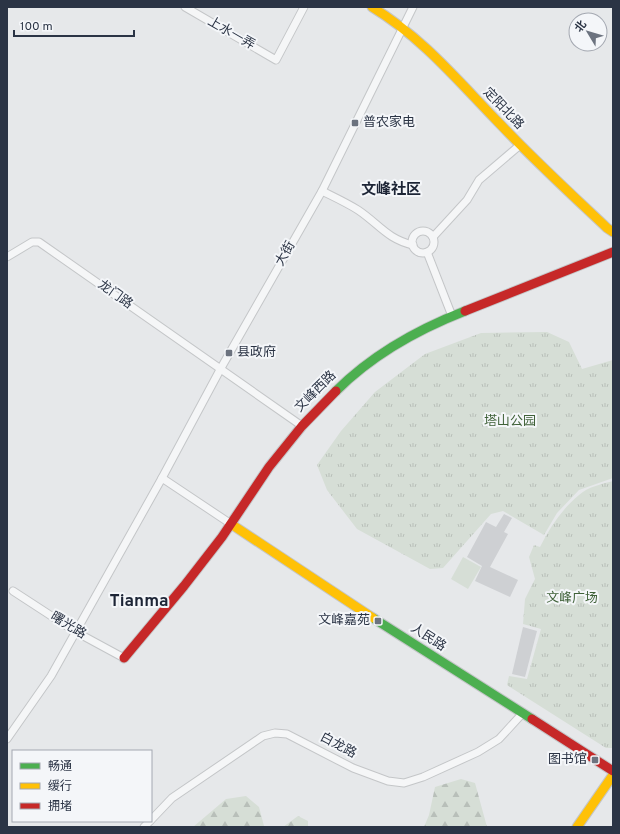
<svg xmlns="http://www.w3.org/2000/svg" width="620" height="834" viewBox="0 0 620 834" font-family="Overpass,'Noto Sans SC',sans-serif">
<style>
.grass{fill:url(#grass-tufts)}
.forest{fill:url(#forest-firs)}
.pitch{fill:#d6ded6}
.building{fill:#ced0d3}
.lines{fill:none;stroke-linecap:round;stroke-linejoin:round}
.street-casing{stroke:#c4c6c8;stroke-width:9}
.fast-casing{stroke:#c4c6c8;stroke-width:11}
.slow-casing{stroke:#c4c6c8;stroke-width:11}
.jam-casing{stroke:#c4c6c8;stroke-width:11}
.street{stroke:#f5f6f7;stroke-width:7}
.fast{stroke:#4caf50;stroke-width:9}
.slow{stroke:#ffc107;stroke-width:9}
.jam{stroke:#c62828;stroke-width:9}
.poi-dot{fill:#6c737f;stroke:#f4f6f9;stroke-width:1.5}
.labels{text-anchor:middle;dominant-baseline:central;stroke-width:4;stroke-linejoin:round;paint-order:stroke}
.street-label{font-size:13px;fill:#2b3445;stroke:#f4f6f9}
.poi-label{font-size:13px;fill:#2b3445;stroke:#f4f6f9;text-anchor:start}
.park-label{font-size:13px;fill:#3f6138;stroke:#f4f6f9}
.quarter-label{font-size:15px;font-weight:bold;fill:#1d2536;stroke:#f4f6f9}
.district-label{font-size:17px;font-weight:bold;fill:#1d2536;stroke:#f4f6f9}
</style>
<defs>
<pattern id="grass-tufts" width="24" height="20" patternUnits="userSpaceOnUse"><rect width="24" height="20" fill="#d6ded6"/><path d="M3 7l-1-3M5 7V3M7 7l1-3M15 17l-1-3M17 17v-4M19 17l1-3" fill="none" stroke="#b8bfb9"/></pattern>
<pattern id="forest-firs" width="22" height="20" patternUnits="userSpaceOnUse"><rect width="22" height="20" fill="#d6ded6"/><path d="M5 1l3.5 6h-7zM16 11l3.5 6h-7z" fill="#b8bfb9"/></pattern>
</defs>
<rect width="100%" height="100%" fill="#e6e8ea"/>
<g class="grass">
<path d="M 547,332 L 569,342 L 582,369 L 613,360 L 613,478 L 579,490 L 557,513 L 544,535 L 503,511 L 491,514 L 443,568 L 430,569 L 357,529 L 327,490 L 317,465 L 341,431 L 375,392 L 425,354 L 481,333 Z"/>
<path d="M 613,481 L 613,748 L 606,748 L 507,685 L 509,676 L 527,679 L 541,629 L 523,624 L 525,599 L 535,579 L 529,557 L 534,545 L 540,547 C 550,527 562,509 579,495 C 588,487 601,484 613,481 Z"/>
</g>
<g class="forest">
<path d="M 461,779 L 475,783 L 487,827 L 424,827 L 429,815 L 435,787 Z"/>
<path d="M 246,796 L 259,807 L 264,826 L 274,827 L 193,827 L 226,799 Z"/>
<path d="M 298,816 L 308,821 L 308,827 L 283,827 Z"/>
</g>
<path class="pitch" d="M 463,557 L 481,567 L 468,589 L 451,579 Z"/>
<g class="building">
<path d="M 504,514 L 512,518 L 504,532 L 508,534 L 490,567 L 518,580 L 510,597 L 475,581 L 482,566 L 467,557 L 486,522 L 496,527 Z"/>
<path d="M 523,627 L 537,631 L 525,677 L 512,674 Z"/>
</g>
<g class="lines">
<defs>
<g id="street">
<path d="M 185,7 L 276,60 L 304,7"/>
<path d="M 322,191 C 334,197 347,203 358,210 C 379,224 387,239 413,245"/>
<circle cx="423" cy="242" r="11"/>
<path d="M 433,237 L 467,200 L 479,180 L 520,145"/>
<path d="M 427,252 L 452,316"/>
<path d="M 7,257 L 32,242 L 39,242 L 302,426"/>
<path d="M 162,478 L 221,368 L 322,191 L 413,7"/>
<path d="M 13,591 L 76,632 L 124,658"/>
<path d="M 7,739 L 51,676 L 162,478 L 231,524"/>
<path d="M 151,820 L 172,798 L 263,736 L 275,733 L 287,734 L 353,768 L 388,781 L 404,783 L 423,777 L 478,752 L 499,739 L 522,714"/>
<path d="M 144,827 L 150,821"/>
</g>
<g id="fast">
<path d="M 336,391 C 371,356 419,329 465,311"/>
<path d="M 373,618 L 532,719"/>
</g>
<g id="slow">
<path d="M 372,7 C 423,38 459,82 500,124 C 534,160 571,194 607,228 L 613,232"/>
<path d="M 231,524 L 373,618"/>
<path d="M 577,827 L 613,775"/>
</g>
<g id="jam">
<path d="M 465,311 L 613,252"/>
<path d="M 124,658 L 184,586 L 222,537 L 269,467 L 302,426 L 336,391"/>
<path d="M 532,719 L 613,771"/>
</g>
</defs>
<use href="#street" class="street-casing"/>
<use href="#fast" class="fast-casing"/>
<use href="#slow" class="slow-casing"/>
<use href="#jam" class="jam-casing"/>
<use href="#street" class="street"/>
<use href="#fast" class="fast"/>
<use href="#slow" class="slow"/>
<use href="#jam" class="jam"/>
</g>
<g class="poi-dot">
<rect x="351" y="119" width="8" height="8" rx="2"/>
<rect x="225" y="349" width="8" height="8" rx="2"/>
<rect x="374" y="617" width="8" height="8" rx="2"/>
<rect x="591" y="756" width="8" height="8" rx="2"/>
</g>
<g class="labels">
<g class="street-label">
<text transform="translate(231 34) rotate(30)">上水一弄</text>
<text transform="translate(503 109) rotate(46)">定阳北路</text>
<text transform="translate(286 254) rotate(-60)">大街</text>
<text transform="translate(115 295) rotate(35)">龙门路</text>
<text transform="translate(316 392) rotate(-45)">文峰西路</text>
<text transform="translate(68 626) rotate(31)">曙光路</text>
<text transform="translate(428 638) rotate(33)">人民路</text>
<text transform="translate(338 746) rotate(28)">白龙路</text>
</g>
<g class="poi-label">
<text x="363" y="123">普农家电</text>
<text x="237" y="353">县政府</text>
<text x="370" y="621" text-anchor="end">文峰嘉苑</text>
<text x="587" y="760" text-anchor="end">图书馆</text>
</g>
<g class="park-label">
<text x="510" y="422">塔山公园</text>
<text x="572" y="599">文峰广场</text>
</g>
<g class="quarter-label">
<text x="391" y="190">文峰社区</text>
</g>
<g class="district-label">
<text x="139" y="602">Tianma</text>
</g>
</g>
<rect width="620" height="834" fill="none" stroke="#2b3445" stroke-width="16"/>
<rect x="12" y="750" width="140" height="72" fill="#f4f6f9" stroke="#a4a8b1"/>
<rect x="20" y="763" width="20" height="6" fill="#4caf50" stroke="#a4a8b1"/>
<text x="48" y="770" font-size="12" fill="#2b3445">畅通</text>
<rect x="20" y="783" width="20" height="6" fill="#ffc107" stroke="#a4a8b1"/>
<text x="48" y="790" font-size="12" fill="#2b3445">缓行</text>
<rect x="20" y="803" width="20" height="6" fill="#c62828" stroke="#a4a8b1"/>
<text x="48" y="810" font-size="12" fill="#2b3445">拥堵</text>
<g transform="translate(588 32) rotate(308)"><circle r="19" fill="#f4f6f9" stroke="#a4a8b1"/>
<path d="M0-3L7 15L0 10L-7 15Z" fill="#6c737f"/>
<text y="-6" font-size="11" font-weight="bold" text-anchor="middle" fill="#2b3445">北</text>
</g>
<path d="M14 30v6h120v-6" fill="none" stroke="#2b3445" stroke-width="2"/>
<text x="20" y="30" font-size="12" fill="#2b3445" stroke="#f4f6f9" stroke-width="3" paint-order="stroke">100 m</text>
</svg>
